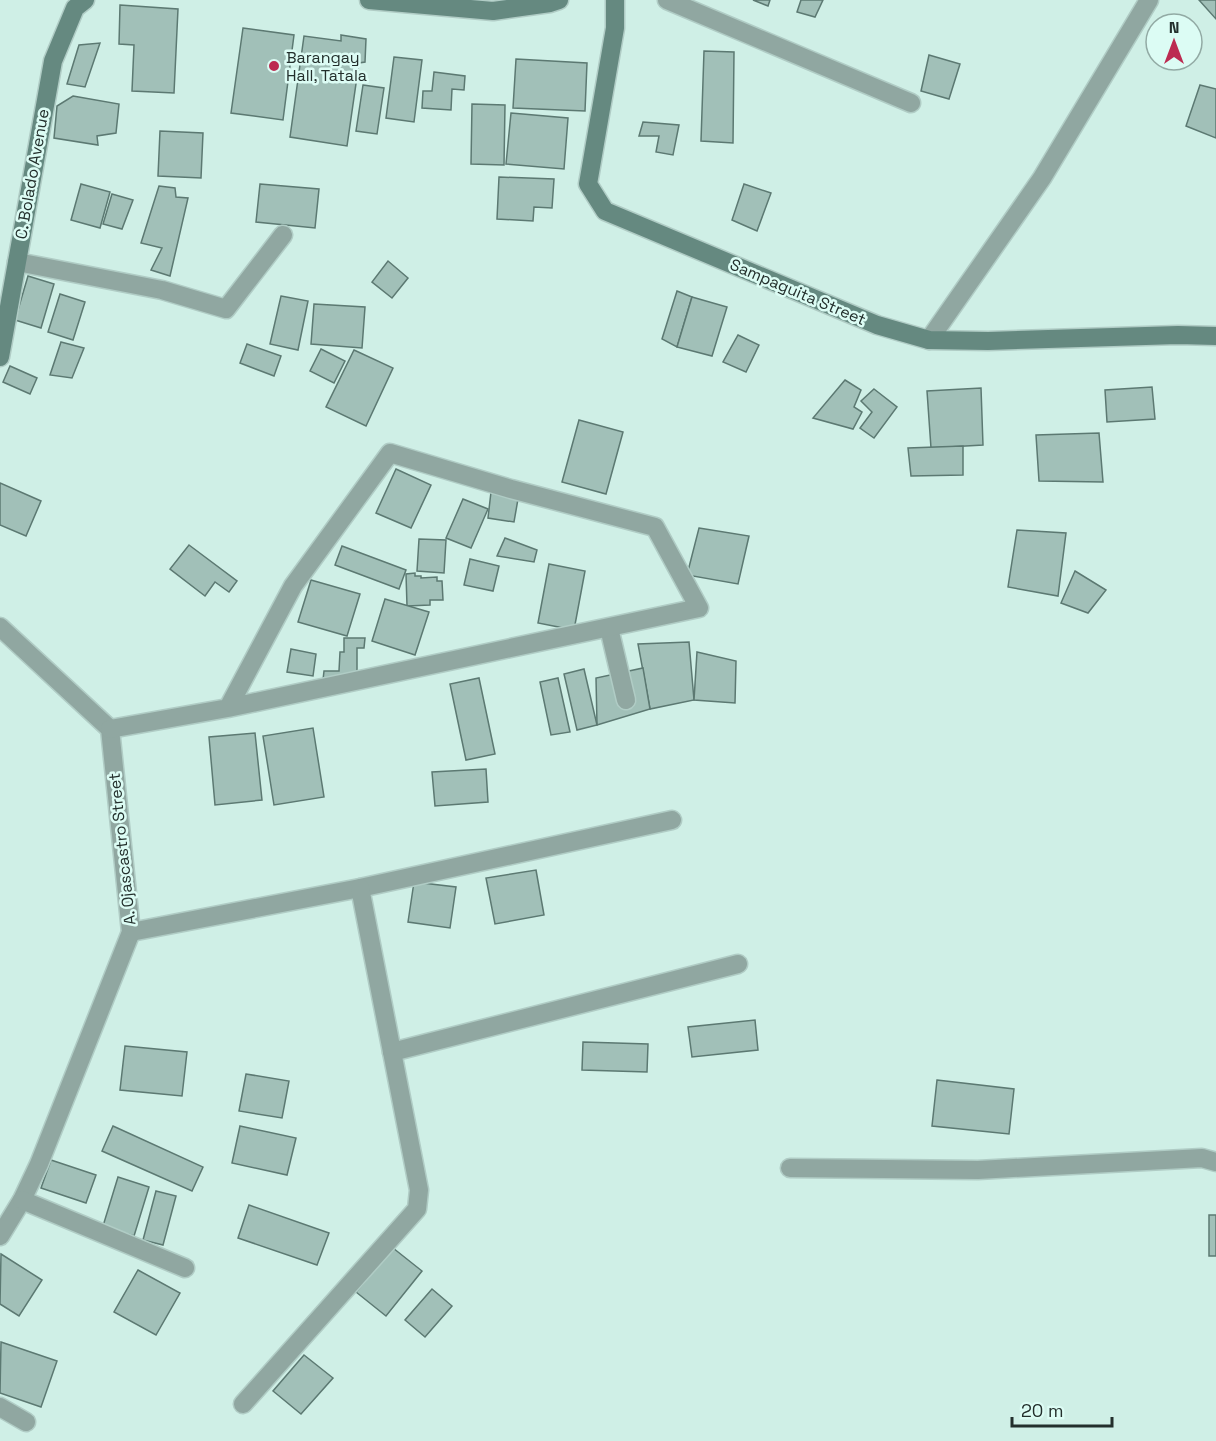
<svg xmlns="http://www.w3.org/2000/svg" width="1216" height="1441" viewBox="0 0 1216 1441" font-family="'Space Grotesk',sans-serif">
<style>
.building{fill:#a1c0b8;stroke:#5c7972;stroke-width:1.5}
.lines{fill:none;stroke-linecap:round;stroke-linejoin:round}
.lane-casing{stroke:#b0ccc5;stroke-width:21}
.street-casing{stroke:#b0ccc5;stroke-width:21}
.secondary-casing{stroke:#b0ccc5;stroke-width:21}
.lane{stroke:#90a7a1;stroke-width:18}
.street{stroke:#90a7a1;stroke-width:18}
.secondary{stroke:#658980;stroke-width:18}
.poi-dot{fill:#bc2b51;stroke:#dcfcf4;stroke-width:2}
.labels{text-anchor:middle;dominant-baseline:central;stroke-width:5;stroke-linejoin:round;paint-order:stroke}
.poi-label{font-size:16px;fill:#232f2c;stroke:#dcfcf4;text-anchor:start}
.street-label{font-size:16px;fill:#232f2c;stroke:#dcfcf4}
</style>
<rect width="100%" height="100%" fill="#cfefe6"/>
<g class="building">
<path d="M 753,0 L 770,0 L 768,6 Z"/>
<path d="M 801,0 L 823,0 L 815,17 L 797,12 Z"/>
<path d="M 1199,0 L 1216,0 L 1216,19 Z"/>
<path d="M 120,5 L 178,9 L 174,93 L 132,91 L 134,45 L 119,44 Z"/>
<path d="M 243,28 L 294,35 L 283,120 L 231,113 Z"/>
<path d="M 341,35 L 366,39 L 365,62 L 359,63 L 347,146 L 290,137 L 304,36 L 341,41 Z"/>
<path d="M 100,43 L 85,87 L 67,84 L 79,45 Z"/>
<path d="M 704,51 L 734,52 L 733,143 L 701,141 Z"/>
<path d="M 929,55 L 960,64 L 949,99 L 921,91 Z"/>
<path d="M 394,57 L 422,60 L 414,122 L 386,118 Z"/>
<path d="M 516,59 L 587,63 L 585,111 L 513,108 Z"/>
<path d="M 434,72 L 465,76 L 464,90 L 452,89 L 451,110 L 422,108 L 423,91 L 432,91 Z"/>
<path d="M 363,85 L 384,88 L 377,134 L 356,131 Z"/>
<path d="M 1200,85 L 1216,89 L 1216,138 L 1186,126 Z"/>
<path d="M 73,96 L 119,104 L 116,133 L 97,136 L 98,145 L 54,138 L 57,106 Z"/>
<path d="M 472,104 L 505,105 L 504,165 L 471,164 Z"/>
<path d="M 511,113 L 568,118 L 564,169 L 506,164 Z"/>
<path d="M 643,122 L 679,125 L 673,155 L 656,152 L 659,136 L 639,136 Z"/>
<path d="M 160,131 L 203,133 L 201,178 L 158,176 Z"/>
<path d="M 499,177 L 554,179 L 552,208 L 534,207 L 533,221 L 497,219 Z"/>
<path d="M 81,184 L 110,192 L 100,228 L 71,220 Z"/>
<path d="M 260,184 L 319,189 L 315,228 L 256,222 Z"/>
<path d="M 744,184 L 771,193 L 757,231 L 732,220 Z"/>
<path d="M 159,186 L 175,188 L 176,197 L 188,198 L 170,276 L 151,270 L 162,248 L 141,243 Z"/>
<path d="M 112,194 L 133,200 L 122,229 L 103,224 Z"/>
<path d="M 388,261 L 408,278 L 392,298 L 372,282 Z"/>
<path d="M 28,276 L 54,284 L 41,328 L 15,320 Z"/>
<path d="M 677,291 L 692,297 L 677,347 L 662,339 Z"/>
<path d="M 60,294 L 85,302 L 73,340 L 48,332 Z"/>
<path d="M 281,296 L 308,301 L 298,350 L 270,344 Z"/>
<path d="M 692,297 L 727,307 L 712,356 L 677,347 Z"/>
<path d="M 314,304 L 365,307 L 362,348 L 311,344 Z"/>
<path d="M 738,335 L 759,345 L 746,372 L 723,362 Z"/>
<path d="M 61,342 L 84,348 L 72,378 L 50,375 Z"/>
<path d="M 247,344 L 281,356 L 274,376 L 240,363 Z"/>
<path d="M 321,349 L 345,361 L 334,383 L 310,371 Z"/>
<path d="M 354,350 L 393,368 L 366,426 L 326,407 Z"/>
<path d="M 10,366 L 37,378 L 30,394 L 3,382 Z"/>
<path d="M 845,380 L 861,390 L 854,407 L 862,412 L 853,429 L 813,418 Z"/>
<path d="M 1152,387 L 1155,419 L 1107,422 L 1105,390 Z"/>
<path d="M 981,388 L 983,445 L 931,448 L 927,391 Z"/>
<path d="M 874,389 L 897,407 L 874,438 L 860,428 L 872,412 L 861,401 Z"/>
<path d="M 579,420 L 623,432 L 606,494 L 562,482 Z"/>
<path d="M 1099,433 L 1103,482 L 1039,481 L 1036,435 Z"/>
<path d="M 963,446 L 963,475 L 911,476 L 908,448 Z"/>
<path d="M 396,469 L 431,485 L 411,528 L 376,513 Z"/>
<path d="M 0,483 L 41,501 L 26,536 L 0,525 Z"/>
<path d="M 491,492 L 518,499 L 514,522 L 488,518 Z"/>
<path d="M 463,499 L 488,509 L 471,548 L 446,538 Z"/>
<path d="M 699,528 L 749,536 L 738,584 L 687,575 Z"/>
<path d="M 1017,530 L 1066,533 L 1058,596 L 1008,587 Z"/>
<path d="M 505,538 L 537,550 L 534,562 L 497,556 Z"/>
<path d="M 419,539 L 446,540 L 444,573 L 417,571 Z"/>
<path d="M 189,545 L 237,581 L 229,592 L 215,582 L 205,596 L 170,569 Z"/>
<path d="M 342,546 L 406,570 L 399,589 L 335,565 Z"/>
<path d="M 470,559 L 499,566 L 493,591 L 464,585 Z"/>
<path d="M 549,564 L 585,571 L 574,630 L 538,623 Z"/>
<path d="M 1075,571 L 1106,590 L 1088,613 L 1061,603 Z"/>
<path d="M 415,573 L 415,576 L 421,576 L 421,578 L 437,577 L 437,581 L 442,581 L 443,600 L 430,600 L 430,605 L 407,606 L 406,574 Z"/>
<path d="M 311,580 L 360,594 L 347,636 L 298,622 Z"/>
<path d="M 385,599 L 429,612 L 415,655 L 372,641 Z"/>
<path d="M 344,638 L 365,638 L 364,648 L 357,648 L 357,674 L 343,674 L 343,681 L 323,680 L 324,671 L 339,671 L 340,652 L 344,652 Z"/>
<path d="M 689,642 L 694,700 L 650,709 L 638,644 Z"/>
<path d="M 291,649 L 316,654 L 313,676 L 287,672 Z"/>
<path d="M 697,652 L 736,661 L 735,703 L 694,700 Z"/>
<path d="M 643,668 L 650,709 L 597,725 L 596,678 Z"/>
<path d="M 584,669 L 597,725 L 577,730 L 564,674 Z"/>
<path d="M 479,678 L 495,754 L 466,760 L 450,684 Z"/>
<path d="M 558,678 L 570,732 L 551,735 L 540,682 Z"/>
<path d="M 313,728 L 324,797 L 274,805 L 263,736 Z"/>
<path d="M 255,733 L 262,800 L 215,805 L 209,737 Z"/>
<path d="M 486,769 L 488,802 L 435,806 L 432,772 Z"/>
<path d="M 536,870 L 544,915 L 495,924 L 486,878 Z"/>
<path d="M 414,882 L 456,887 L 450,928 L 408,922 Z"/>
<path d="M 755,1020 L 758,1050 L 692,1057 L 688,1027 Z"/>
<path d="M 583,1042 L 648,1044 L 647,1072 L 582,1070 Z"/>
<path d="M 125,1046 L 187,1052 L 182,1096 L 120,1090 Z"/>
<path d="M 246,1074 L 289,1081 L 282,1118 L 239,1111 Z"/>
<path d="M 937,1080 L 1014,1089 L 1009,1134 L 932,1126 Z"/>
<path d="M 113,1126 L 203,1167 L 192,1191 L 102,1151 Z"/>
<path d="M 240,1126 L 296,1138 L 287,1175 L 232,1163 Z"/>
<path d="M 51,1160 L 96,1175 L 86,1203 L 41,1188 Z"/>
<path d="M 118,1177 L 149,1187 L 134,1236 L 103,1226 Z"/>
<path d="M 156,1191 L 176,1196 L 163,1245 L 143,1240 Z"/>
<path d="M 249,1205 L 329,1233 L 317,1265 L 238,1238 Z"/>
<rect x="1209" y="1215" width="7" height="41"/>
<path d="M 393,1248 L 422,1271 L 386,1316 L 356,1292 Z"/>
<path d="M 1,1254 L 42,1280 L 19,1316 L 0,1304 Z"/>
<path d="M 138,1270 L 180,1293 L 156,1335 L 114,1312 Z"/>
<path d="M 432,1289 L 452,1306 L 425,1337 L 405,1320 Z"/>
<path d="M 1,1342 L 57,1361 L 41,1407 L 0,1393 Z"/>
<path d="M 304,1355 L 333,1378 L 301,1414 L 273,1391 Z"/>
</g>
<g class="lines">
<defs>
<path id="lane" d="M 609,628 L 626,700"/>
<g id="street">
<path d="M 667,0 L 911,103"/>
<path d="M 17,262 L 162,290 L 226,309 L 283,235"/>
<path d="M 929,340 L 1042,178 L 1149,0"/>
<path d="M 0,627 L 110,729 L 131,932 L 39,1164 L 22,1200 L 0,1236"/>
<path d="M 110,729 L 228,708 L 699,608 L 655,527 L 511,489 L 390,453 L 293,586 L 228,708"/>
<path d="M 131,932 L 360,888 L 672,820"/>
<path d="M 392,1052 L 738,964"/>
<path d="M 790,1168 L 978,1170 L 1202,1158 L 1216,1162"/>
<path d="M 22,1200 L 185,1268"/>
<path d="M 243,1404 L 417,1209 L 419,1190 L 360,888"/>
<path d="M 0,1407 L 26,1422"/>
</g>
<g id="secondary">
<path d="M 369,0 L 493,11 L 550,3 L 559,0"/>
<path d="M 615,0 L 615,28 L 588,184 L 605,211 L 877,325 L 929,340 L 988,341 L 1178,335 L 1216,336"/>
<path d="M 0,357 L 53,61 L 75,8 L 85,0"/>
</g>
</defs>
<use href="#lane" class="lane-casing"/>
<use href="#street" class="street-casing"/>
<use href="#secondary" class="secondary-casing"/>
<use href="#lane" class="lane"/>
<use href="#street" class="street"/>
<use href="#secondary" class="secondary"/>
</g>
<circle class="poi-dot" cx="274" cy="66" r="6"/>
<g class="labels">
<g class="poi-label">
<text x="286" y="57">Barangay<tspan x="286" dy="18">Hall, Tatala</tspan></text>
</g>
<g class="street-label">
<text transform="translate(32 174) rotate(-80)">C. Bolado Avenue</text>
<text transform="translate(798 292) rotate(23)">Sampaguita Street</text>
<text transform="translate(122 849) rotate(-96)">A. Ojascastro Street</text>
</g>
</g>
<g transform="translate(1174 42)"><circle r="28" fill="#dcfcf4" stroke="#92aaa4" stroke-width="1.5"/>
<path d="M0-4.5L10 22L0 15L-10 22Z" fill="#bc2b51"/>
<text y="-9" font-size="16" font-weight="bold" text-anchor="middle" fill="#232f2c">N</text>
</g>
<path d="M1012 1417v9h100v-9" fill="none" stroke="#232f2c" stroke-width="3"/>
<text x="1021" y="1417" font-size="18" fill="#232f2c" stroke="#dcfcf4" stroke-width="4.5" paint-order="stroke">20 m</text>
</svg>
